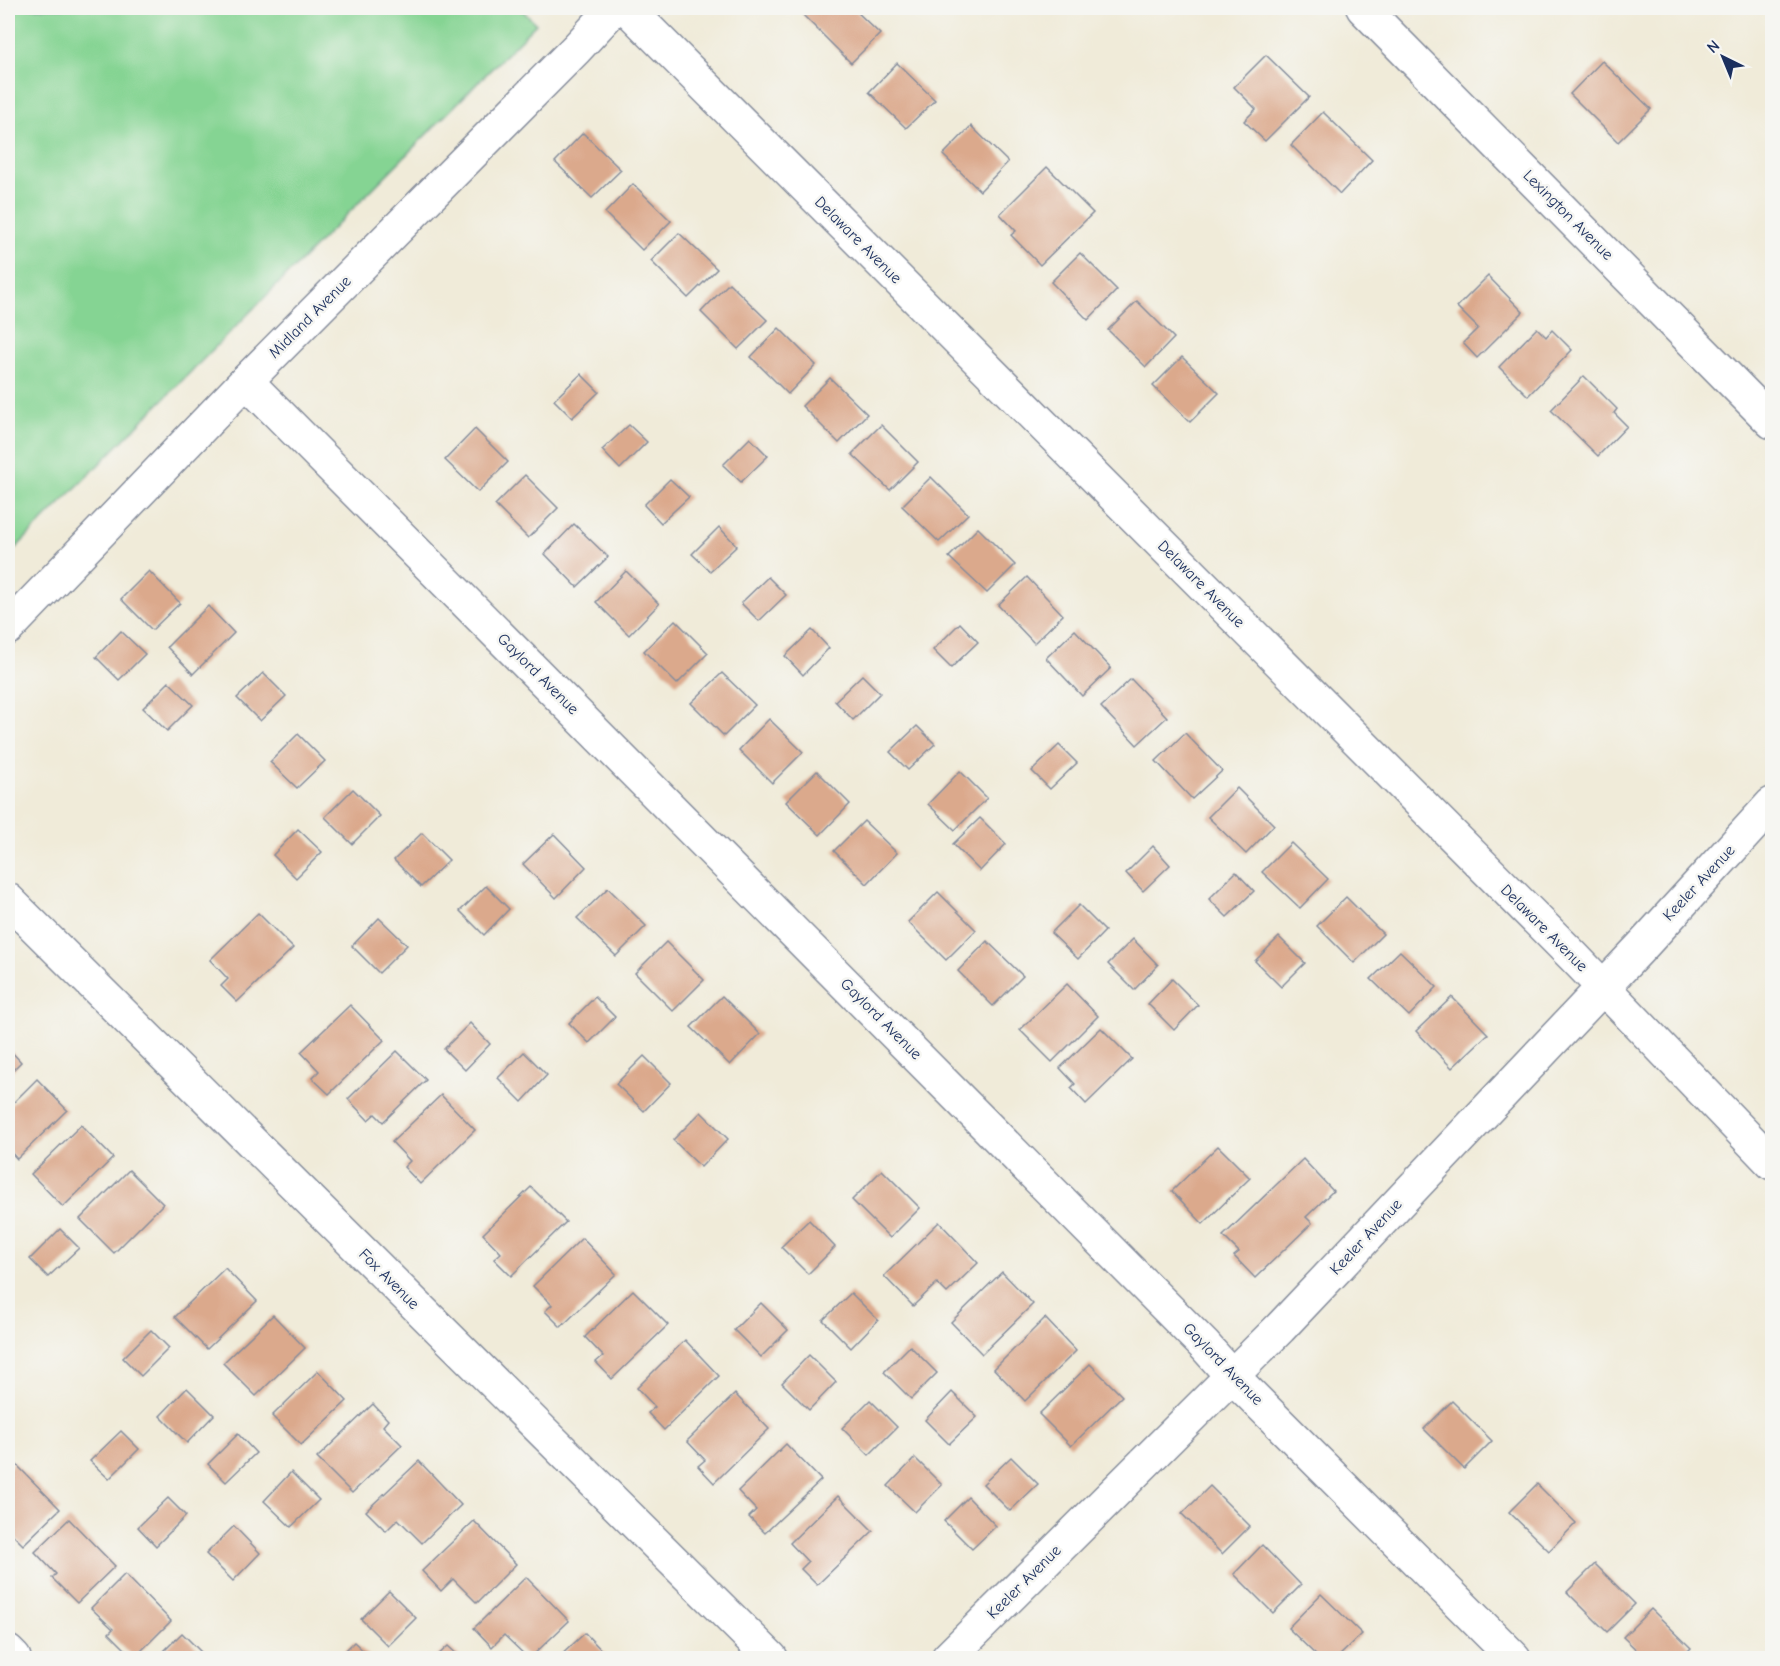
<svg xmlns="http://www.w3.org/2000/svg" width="1780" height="1666" viewBox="0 0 1780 1666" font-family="'Comic Neue',sans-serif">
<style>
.green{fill:#85d493;stroke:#508278;stroke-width:1.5}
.building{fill:#dba98c}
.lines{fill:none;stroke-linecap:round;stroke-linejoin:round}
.minor-casing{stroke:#868d9c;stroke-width:36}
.minor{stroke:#fff;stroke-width:33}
.labels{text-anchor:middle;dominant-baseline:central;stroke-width:5;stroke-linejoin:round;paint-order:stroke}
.street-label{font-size:16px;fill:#1b2f5e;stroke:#f6f6f2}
</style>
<rect width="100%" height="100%" fill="#f6f6f2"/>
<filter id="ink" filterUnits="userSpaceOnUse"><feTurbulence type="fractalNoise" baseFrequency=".0167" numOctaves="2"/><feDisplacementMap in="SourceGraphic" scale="12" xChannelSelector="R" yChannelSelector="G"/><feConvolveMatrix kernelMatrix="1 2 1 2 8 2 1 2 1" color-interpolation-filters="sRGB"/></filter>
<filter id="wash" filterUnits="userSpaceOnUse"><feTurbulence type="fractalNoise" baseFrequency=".008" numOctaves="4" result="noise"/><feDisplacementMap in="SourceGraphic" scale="24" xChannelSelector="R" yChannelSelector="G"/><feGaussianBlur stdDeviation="1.35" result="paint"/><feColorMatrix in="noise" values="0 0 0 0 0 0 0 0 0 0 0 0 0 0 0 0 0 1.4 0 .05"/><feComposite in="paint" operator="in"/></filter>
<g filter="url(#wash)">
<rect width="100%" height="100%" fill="#f0ebd9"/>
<path class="green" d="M 8,8 L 520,8 L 536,24 L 8,556 Z"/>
<g id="blocks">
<g class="building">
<path d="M 811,8 L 853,8 L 880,34 L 851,63 L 803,15 Z"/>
<path d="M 1266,55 L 1309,97 L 1265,141 L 1244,121 L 1256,109 L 1234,87 Z"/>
<path d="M 1602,61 L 1651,109 L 1618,142 L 1570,94 Z"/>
<path d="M 897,63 L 935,100 L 906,128 L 869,92 Z"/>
<path d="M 1323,112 L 1372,160 L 1340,194 L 1291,145 Z"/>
<path d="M 971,126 L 1008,162 L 980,191 L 943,155 Z"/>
<path d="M 583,133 L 621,170 L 592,198 L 555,162 Z"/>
<path d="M 1047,167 L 1093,213 L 1040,265 L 1011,235 L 1016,231 L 1000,214 Z"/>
<path d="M 633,184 L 671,221 L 642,250 L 605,213 Z"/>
<path d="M 679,233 L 717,269 L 688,298 L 651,261 Z"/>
<path d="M 1080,253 L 1117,290 L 1088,320 L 1051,282 Z"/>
<path d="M 1488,276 L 1523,312 L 1477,358 L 1463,343 L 1478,328 L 1457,307 Z"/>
<path d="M 729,283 L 767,320 L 738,349 L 701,312 Z"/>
<path d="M 1137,301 L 1174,338 L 1146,367 L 1108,330 Z"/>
<path d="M 779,328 L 816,365 L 788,394 L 751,357 Z"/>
<path d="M 1537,328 L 1546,337 L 1552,330 L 1572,350 L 1528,396 L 1499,367 Z"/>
<path d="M 1182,357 L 1219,393 L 1190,422 L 1153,386 Z"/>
<path d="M 581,374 L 599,392 L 572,418 L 554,400 Z"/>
<path d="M 1584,376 L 1617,409 L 1614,413 L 1627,426 L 1598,456 L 1551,410 Z"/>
<path d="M 830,378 L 867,414 L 839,443 L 802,406 Z"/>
<path d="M 629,425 L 647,442 L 620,469 L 602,450 Z"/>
<path d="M 881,425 L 918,462 L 890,490 L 852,454 Z"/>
<path d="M 475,429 L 508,462 L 478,492 L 445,460 Z"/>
<path d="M 750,438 L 768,456 L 741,482 L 723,465 Z"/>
<path d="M 525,475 L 558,508 L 528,538 L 495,505 Z"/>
<path d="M 931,477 L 968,514 L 939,542 L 902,506 Z"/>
<path d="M 670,479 L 689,497 L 661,523 L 644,505 Z"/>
<path d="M 574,524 L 608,557 L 577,587 L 545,554 Z"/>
<path d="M 719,527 L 737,546 L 710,571 L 692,554 Z"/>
<path d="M 978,528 L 1015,565 L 987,593 L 949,557 Z"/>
<path d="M 149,571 L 180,603 L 152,630 L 121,599 Z"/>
<path d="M 626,571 L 659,604 L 629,635 L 596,602 Z"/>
<path d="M 768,577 L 786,595 L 759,621 L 741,603 Z"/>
<path d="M 1027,577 L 1063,615 L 1034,643 L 998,605 Z"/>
<path d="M 208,606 L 234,633 L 193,674 L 167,647 Z"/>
<path d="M 675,620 L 708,653 L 677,684 L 644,651 Z"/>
<path d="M 960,623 L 978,642 L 951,668 L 933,650 Z"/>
<path d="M 812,630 L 829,648 L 803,675 L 785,656 Z"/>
<path d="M 1075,630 L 1111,668 L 1082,696 L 1046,658 Z"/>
<path d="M 121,631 L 145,654 L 119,680 L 96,657 Z"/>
<path d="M 263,673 L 286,696 L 260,721 L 237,698 Z"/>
<path d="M 722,673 L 755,705 L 724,736 L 691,703 Z"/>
<path d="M 862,675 L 880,693 L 853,720 L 835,701 Z"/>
<path d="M 1131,679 L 1167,717 L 1137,745 L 1101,707 Z"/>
<path d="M 169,682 L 193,705 L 167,731 L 143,708 Z"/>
<path d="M 769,719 L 803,752 L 772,783 L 739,750 Z"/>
<path d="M 917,726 L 935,744 L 908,770 L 890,752 Z"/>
<path d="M 1185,733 L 1222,771 L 1192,799 L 1156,761 Z"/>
<path d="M 298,734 L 325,761 L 297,788 L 270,762 Z"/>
<path d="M 1059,745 L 1077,763 L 1050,789 L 1032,771 Z"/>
<path d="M 817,771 L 850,804 L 820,835 L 786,802 Z"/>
<path d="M 960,771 L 987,798 L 955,830 L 928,804 Z"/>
<path d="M 1237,788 L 1274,825 L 1246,854 L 1208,817 Z"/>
<path d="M 353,789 L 380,816 L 352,844 L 325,817 Z"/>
<path d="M 980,818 L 1006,844 L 980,871 L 953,844 Z"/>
<path d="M 864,821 L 897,853 L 867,884 L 834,851 Z"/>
<path d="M 298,829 L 322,852 L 296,878 L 273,855 Z"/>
<path d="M 422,833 L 449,860 L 421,887 L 394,860 Z"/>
<path d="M 554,834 L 586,867 L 556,898 L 523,864 Z"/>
<path d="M 1291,843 L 1328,879 L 1300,908 L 1262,872 Z"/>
<path d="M 1153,846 L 1170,865 L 1143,891 L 1126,873 Z"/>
<path d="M 1236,872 L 1254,891 L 1227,917 L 1209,899 Z"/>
<path d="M 486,886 L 509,909 L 484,935 L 460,911 Z"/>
<path d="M 608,888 L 646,926 L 616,956 L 577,918 Z"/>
<path d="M 938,892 L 976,930 L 946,960 L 908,922 Z"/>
<path d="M 1346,897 L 1383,934 L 1354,963 L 1317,926 Z"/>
<path d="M 1079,905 L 1105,931 L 1078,959 L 1051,933 Z"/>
<path d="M 258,913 L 293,948 L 237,1002 L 221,986 L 228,979 L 210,960 Z"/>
<path d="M 379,918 L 407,945 L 379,973 L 352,946 Z"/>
<path d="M 1279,937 L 1305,963 L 1281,987 L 1255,961 Z"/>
<path d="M 1133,939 L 1158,965 L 1134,990 L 1108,964 Z"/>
<path d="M 987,941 L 1023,976 L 993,1006 L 958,971 Z"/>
<path d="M 666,942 L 704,980 L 673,1011 L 635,973 Z"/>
<path d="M 1400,951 L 1437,987 L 1409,1016 L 1371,979 Z"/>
<path d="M 1172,979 L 1198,1005 L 1174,1030 L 1148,1004 Z"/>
<path d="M 1067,984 L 1098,1016 L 1052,1062 L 1020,1030 Z"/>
<path d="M 722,996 L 760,1034 L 730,1065 L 691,1027 Z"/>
<path d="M 595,997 L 615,1017 L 589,1043 L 569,1023 Z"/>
<path d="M 1452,997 L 1488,1034 L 1452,1068 L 1416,1031 Z"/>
<path d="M 350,1005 L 384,1040 L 329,1094 L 312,1078 L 319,1071 L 301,1052 Z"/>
<path d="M 470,1023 L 490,1044 L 465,1070 L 444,1049 Z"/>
<path d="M 1101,1028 L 1132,1059 L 1086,1104 L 1071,1088 L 1075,1084 L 1060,1068 Z"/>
<path d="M 8,1048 L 21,1062 L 8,1075 Z"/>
<path d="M 397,1051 L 426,1080 L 383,1122 L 375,1114 L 368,1120 L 348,1099 Z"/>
<path d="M 524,1052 L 547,1075 L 522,1102 L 498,1078 Z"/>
<path d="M 644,1056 L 671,1083 L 644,1111 L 616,1084 Z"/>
<path d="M 37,1079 L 67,1110 L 17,1159 L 8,1149 L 8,1108 Z"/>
<path d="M 441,1095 L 475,1130 L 420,1184 L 404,1167 L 410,1161 L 392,1142 Z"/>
<path d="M 701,1112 L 728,1139 L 701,1167 L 673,1140 Z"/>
<path d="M 81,1125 L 113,1158 L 63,1207 L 31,1174 Z"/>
<path d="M 1218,1146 L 1250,1178 L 1203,1224 L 1172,1191 Z"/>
<path d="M 1303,1159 L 1333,1191 L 1306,1217 L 1312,1223 L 1255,1278 L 1234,1256 L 1239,1252 L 1223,1236 Z"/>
<path d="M 129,1170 L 163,1204 L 114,1253 L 80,1219 Z"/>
<path d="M 882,1170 L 920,1208 L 890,1238 L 852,1200 Z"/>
<path d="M 531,1187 L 566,1222 L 511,1276 L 494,1259 L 501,1253 L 483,1234 Z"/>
<path d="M 809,1220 L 835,1247 L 808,1274 L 781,1247 Z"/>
<path d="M 939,1222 L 978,1263 L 947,1293 L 937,1283 L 913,1306 L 884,1276 Z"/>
<path d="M 60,1229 L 79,1248 L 48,1277 L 30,1259 Z"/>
<path d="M 582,1238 L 616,1274 L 561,1327 L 545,1311 L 552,1305 L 533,1286 Z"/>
<path d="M 225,1268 L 257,1301 L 207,1349 L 175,1317 Z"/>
<path d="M 1002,1272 L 1033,1304 L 982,1354 L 951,1322 Z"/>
<path d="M 633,1290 L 668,1325 L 612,1379 L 596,1362 L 603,1356 L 585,1337 Z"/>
<path d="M 851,1293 L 878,1320 L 851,1348 L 823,1320 Z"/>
<path d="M 761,1303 L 788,1330 L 761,1357 L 734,1330 Z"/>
<path d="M 273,1315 L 305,1348 L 256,1396 L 223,1363 Z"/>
<path d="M 1045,1318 L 1076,1351 L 1025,1401 L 994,1369 Z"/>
<path d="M 151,1330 L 169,1348 L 141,1376 L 123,1358 Z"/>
<path d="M 685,1340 L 719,1376 L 664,1430 L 648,1413 L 655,1407 L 637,1388 Z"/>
<path d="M 910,1346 L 937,1373 L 911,1399 L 884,1372 Z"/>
<path d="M 809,1355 L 836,1382 L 809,1410 L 782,1383 Z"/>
<path d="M 1090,1364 L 1122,1396 L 1071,1446 L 1039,1414 Z"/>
<path d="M 318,1371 L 347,1401 L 301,1445 L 272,1416 Z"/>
<path d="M 187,1388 L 214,1415 L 187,1443 L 160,1416 Z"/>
<path d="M 952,1392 L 977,1417 L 949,1444 L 925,1420 Z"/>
<path d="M 735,1394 L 769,1429 L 714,1483 L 698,1466 L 705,1460 L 687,1441 Z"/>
<path d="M 870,1400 L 897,1427 L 869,1455 L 842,1428 Z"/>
<path d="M 1452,1401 L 1492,1441 L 1464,1469 L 1424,1429 Z"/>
<path d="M 373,1404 L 388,1420 L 383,1426 L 402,1445 L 352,1493 L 317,1458 Z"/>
<path d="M 121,1431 L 139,1449 L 109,1479 L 90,1461 Z"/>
<path d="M 238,1434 L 256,1453 L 226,1482 L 208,1464 Z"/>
<path d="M 786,1444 L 821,1480 L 765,1533 L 749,1517 L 756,1510 L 738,1491 Z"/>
<path d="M 1011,1457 L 1038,1484 L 1010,1511 L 983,1484 Z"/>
<path d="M 915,1458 L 942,1485 L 915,1512 L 888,1486 Z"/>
<path d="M 419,1461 L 461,1505 L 422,1543 L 398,1519 L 386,1531 L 366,1511 Z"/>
<path d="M 14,1462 L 60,1509 L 23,1545 L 8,1530 L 8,1469 Z"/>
<path d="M 291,1472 L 319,1500 L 291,1527 L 264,1501 Z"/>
<path d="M 1537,1484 L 1576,1523 L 1549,1551 L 1509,1512 Z"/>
<path d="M 1210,1486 L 1250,1526 L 1222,1554 L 1182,1514 Z"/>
<path d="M 838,1496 L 873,1531 L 817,1585 L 801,1569 L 808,1562 L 790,1543 Z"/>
<path d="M 968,1497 L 996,1526 L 972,1549 L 944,1521 Z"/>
<path d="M 168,1498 L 186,1516 L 156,1546 L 138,1527 Z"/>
<path d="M 69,1519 L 115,1566 L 77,1603 L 52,1578 L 56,1574 L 35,1552 Z"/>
<path d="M 474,1521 L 516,1564 L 477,1603 L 453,1579 L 441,1591 L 422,1571 Z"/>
<path d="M 234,1526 L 260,1553 L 233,1581 L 206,1554 Z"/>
<path d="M 1262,1545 L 1301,1585 L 1273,1613 L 1234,1574 Z"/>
<path d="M 1595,1564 L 1635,1604 L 1607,1632 L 1567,1592 Z"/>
<path d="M 125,1574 L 171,1621 L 134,1658 L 109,1633 L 113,1629 L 91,1608 Z"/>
<path d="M 526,1577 L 569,1621 L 530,1658 L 528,1658 L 504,1635 L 492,1647 L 474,1628 Z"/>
<path d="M 389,1591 L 416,1618 L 388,1646 L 361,1619 Z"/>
<path d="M 1321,1594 L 1362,1634 L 1337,1658 L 1319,1658 L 1288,1628 Z"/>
<path d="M 1651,1609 L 1691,1648 L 1681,1658 L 1645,1658 L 1623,1637 Z"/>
<path d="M 182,1633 L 207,1658 L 157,1658 Z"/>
<path d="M 585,1633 L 609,1658 L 558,1658 Z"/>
<path d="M 354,1642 L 371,1658 L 338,1658 Z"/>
<path d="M 448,1646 L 461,1658 L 435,1658 Z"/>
</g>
</g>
</g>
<g filter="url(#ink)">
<use href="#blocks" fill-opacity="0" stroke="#868d9c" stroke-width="1.5"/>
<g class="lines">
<defs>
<g id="minor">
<path d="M 627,8 L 1574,957 L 1772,1163"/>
<path d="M 1363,8 L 1772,422"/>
<path d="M 246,381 L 1205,1346 L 1231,1375 L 1514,1658"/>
<path d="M 8,628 L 246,381 L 576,49 L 614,8"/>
<path d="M 8,900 L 771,1658"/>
<path d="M 8,1652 L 14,1658"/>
<path d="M 948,1658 L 1280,1328 L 1645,943 L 1772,804"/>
</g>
</defs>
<use href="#minor" class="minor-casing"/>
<use href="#minor" class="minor"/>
</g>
</g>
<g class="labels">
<g class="street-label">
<text transform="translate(1568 215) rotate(45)">Lexington Avenue</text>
<text transform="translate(858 240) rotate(45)">Delaware Avenue</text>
<text transform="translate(310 317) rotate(-45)">Midland Avenue</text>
<text transform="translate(1201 584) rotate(45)">Delaware Avenue</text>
<text transform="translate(538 674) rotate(45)">Gaylord Avenue</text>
<text transform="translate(1699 883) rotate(-47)">Keeler Avenue</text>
<text transform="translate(1544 928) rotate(45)">Delaware Avenue</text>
<text transform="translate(881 1019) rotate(45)">Gaylord Avenue</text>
<text transform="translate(1366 1237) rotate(-47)">Keeler Avenue</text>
<text transform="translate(389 1279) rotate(45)">Fox Avenue</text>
<text transform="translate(1223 1364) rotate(46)">Gaylord Avenue</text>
<text transform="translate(1024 1582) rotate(-45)">Keeler Avenue</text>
</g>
</g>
<rect width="1780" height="1666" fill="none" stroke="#f6f6f2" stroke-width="30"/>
<g transform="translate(1723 57) rotate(317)" stroke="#f6f6f2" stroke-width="4.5" paint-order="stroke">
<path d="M0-4.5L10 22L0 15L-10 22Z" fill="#1b2f5e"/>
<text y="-9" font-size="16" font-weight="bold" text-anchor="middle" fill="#1b2f5e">N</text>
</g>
</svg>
